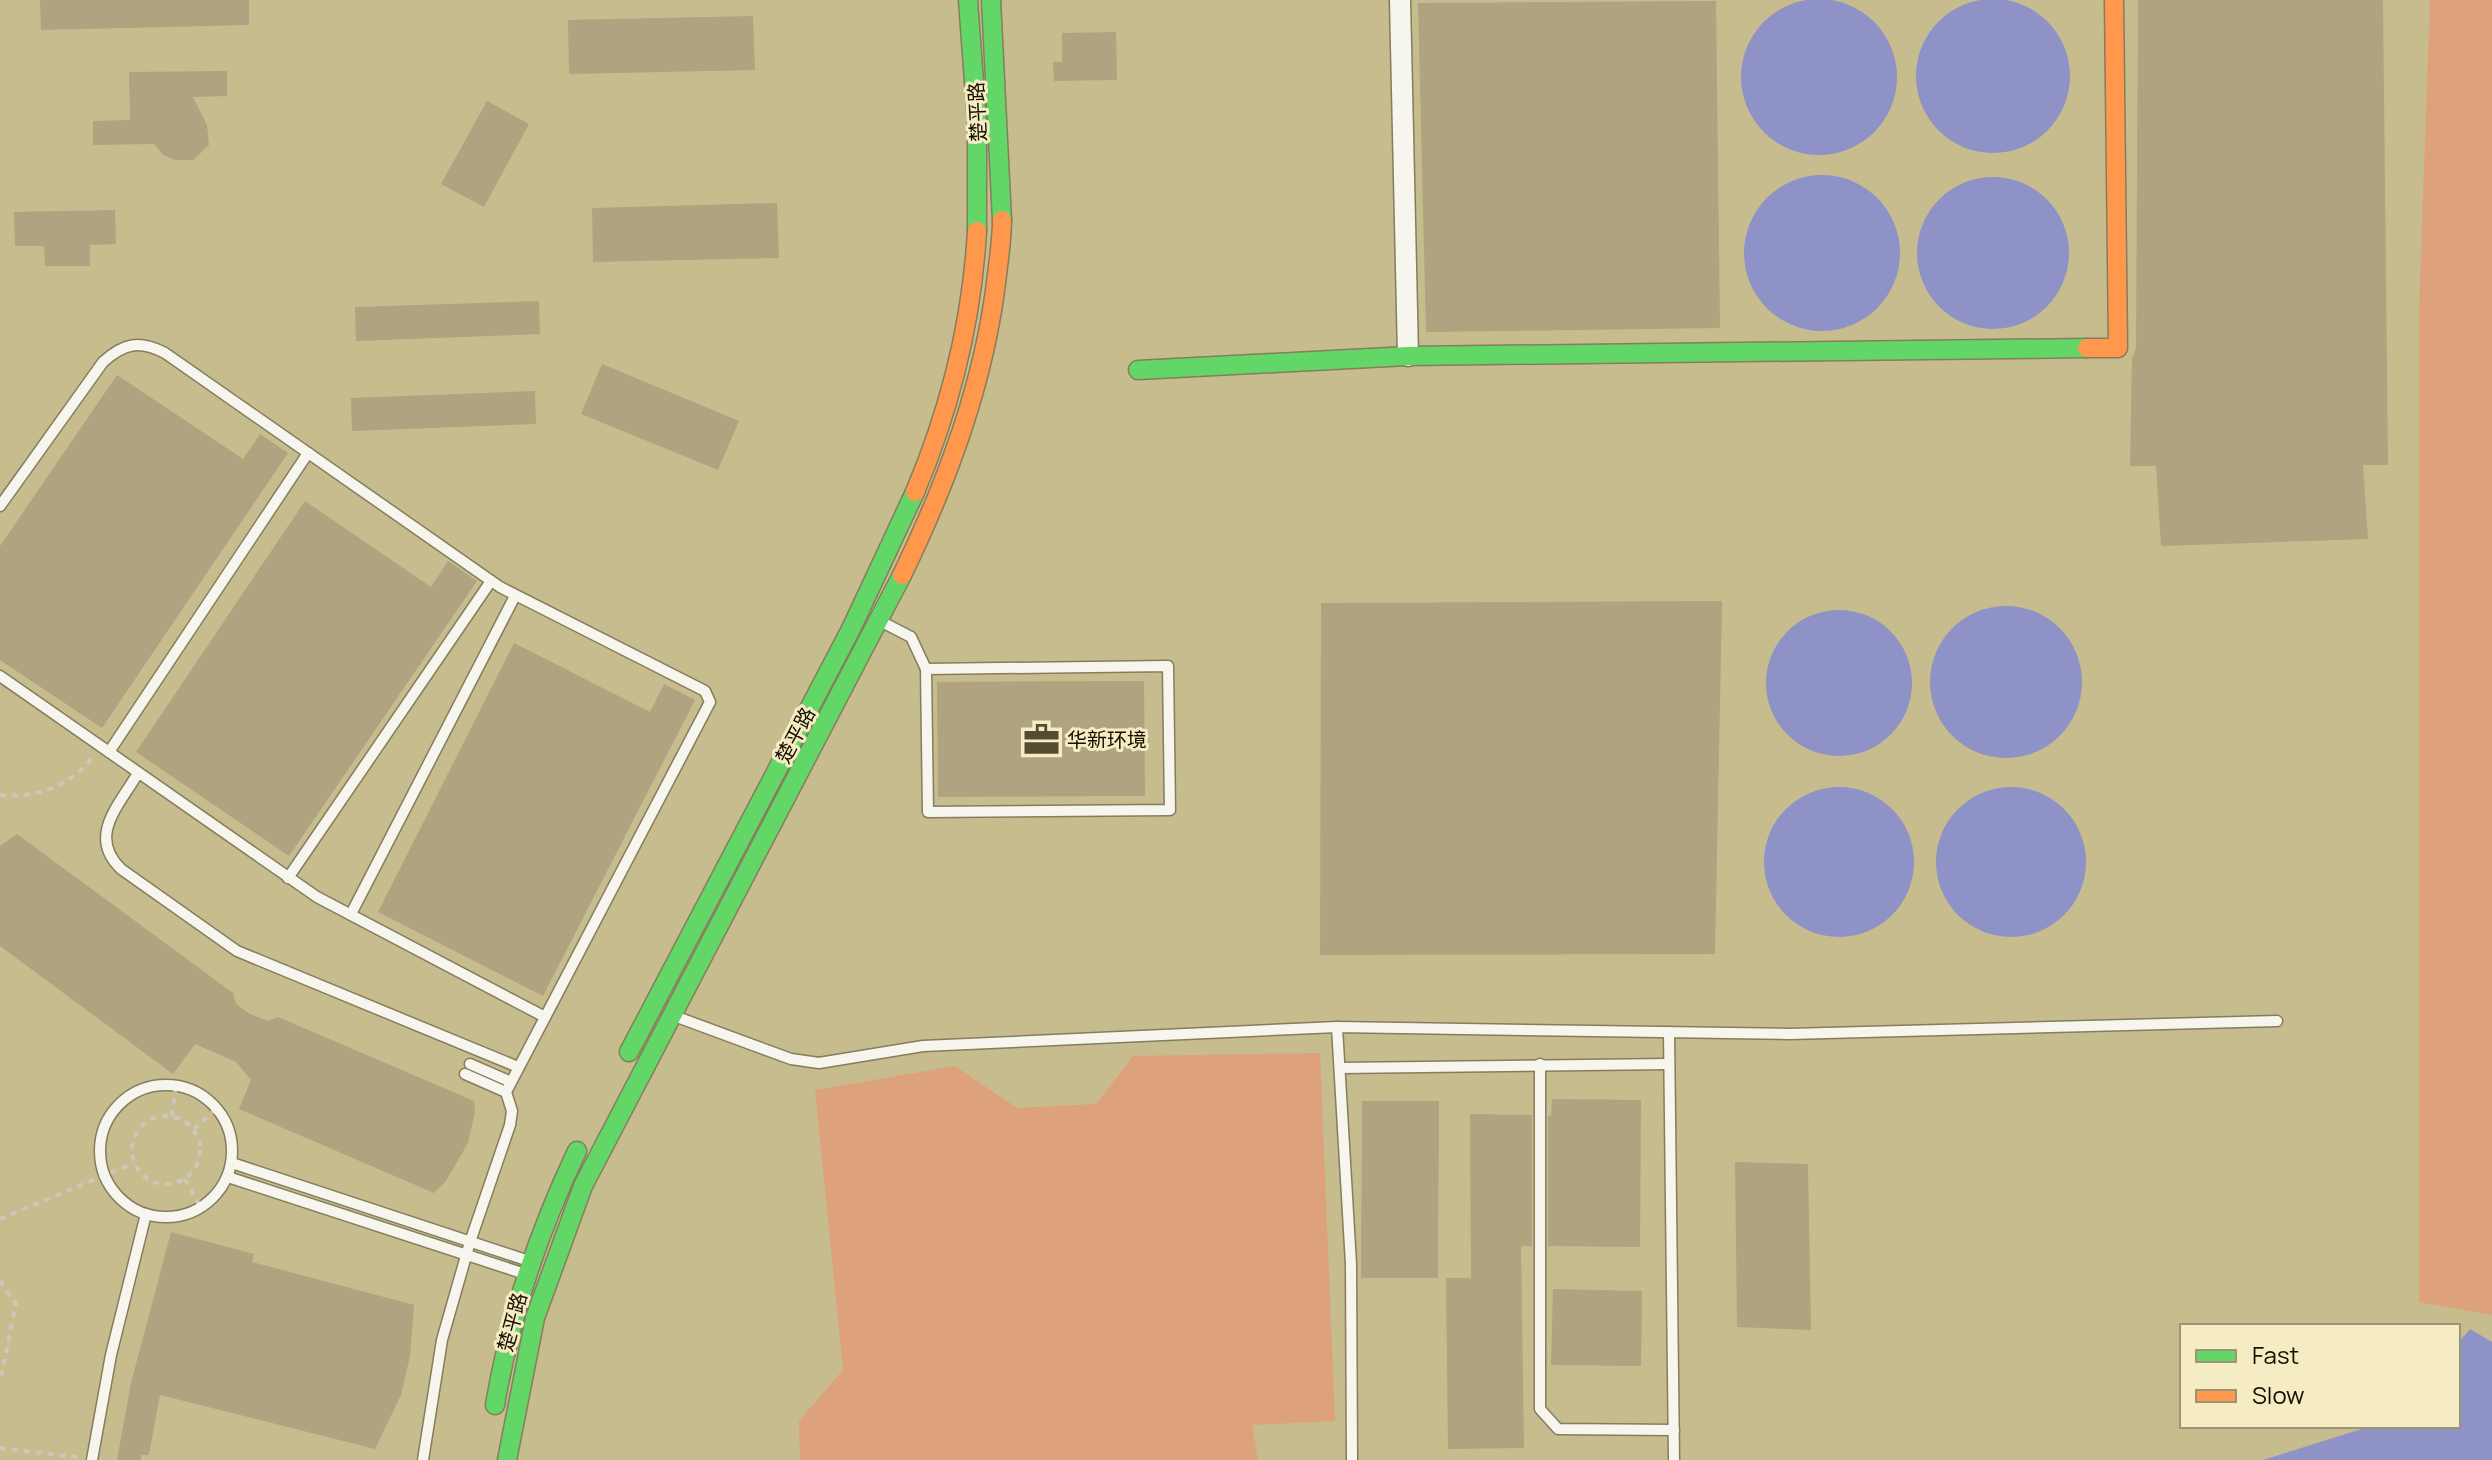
<svg xmlns="http://www.w3.org/2000/svg" width="2492" height="1460" viewBox="0 0 2492 1460" font-family="Manrope,'Noto Sans SC',sans-serif">
<style>
.green{fill:#dda17c}
.water{fill:#8f92c7}
.building{fill:#b0a380}
.lines{fill:none;stroke-linecap:round;stroke-linejoin:round}
.lane-casing{stroke:#857d5c;stroke-width:13}
.street-casing{stroke:#857d5c;stroke-width:23}
.fast-casing{stroke:#857d5c;stroke-width:21}
.slow-casing{stroke:#857d5c;stroke-width:21}
.path{stroke:#cbc8ba;stroke-width:4;stroke-dasharray:6 6;stroke-linecap:butt}
.lane{stroke:#f6f5ee;stroke-width:10}
.street{stroke:#f6f5ee;stroke-width:20}
.fast{stroke:#63d668;stroke-width:18}
.slow{stroke:#ff974d;stroke-width:18}
.labels{text-anchor:middle;dominant-baseline:central;stroke-width:6;stroke-linejoin:round;paint-order:stroke}
.street-label{font-size:20px;fill:#161000;stroke:#f5ecc3}
.poi-label{font-size:20px;fill:#161000;stroke:#f5ecc3;text-anchor:start}
</style>
<rect width="100%" height="100%" fill="#c6bc8e"/>
<g class="green">
<path d="M 2430,0 L 2492,0 L 2492,1315 L 2419,1302 L 2419,311 Z"/>
<path d="M 1320,1053 L 1335,1421 L 1252,1425 L 1258,1460 L 800,1460 L 799,1421 L 843,1370 L 815,1090 L 955,1066 L 1017,1108 L 1096,1104 L 1133,1056 Z"/>
</g>
<g class="water">
<circle cx="1819" cy="77" r="78"/>
<circle cx="1993" cy="76" r="77"/>
<circle cx="1822" cy="253" r="78"/>
<circle cx="1993" cy="253" r="76"/>
<circle cx="2006" cy="682" r="76"/>
<circle cx="1839" cy="683" r="73"/>
<circle cx="1839" cy="862" r="75"/>
<circle cx="2011" cy="862" r="75"/>
<path d="M 2470,1329 L 2492,1342 L 2492,1460 L 2263,1460 L 2371,1426 L 2458,1426 L 2458,1343 Z"/>
</g>
<g class="building">
<path d="M 40,0 L 249,0 L 249,25 L 41,30 Z"/>
<path d="M 2138,0 L 2383,0 L 2388,465 L 2363,465 L 2368,539 L 2161,546 L 2156,466 L 2130,466 L 2132,359 L 2136,348 Z"/>
<path d="M 1716,1 L 1720,328 L 1426,332 L 1418,3 Z"/>
<path d="M 753,16 L 755,70 L 569,74 L 568,20 Z"/>
<path d="M 1116,32 L 1117,80 L 1054,81 L 1053,62 L 1062,62 L 1062,33 Z"/>
<path d="M 227,71 L 227,96 L 193,97 L 207,125 L 209,145 L 193,160 L 175,160 L 163,155 L 154,144 L 93,145 L 93,121 L 130,120 L 129,72 Z"/>
<path d="M 487,101 L 529,124 L 484,207 L 441,184 Z"/>
<path d="M 777,203 L 779,258 L 593,262 L 592,208 Z"/>
<path d="M 115,210 L 116,244 L 90,245 L 90,266 L 45,266 L 44,246 L 15,246 L 14,212 Z"/>
<path d="M 539,301 L 540,334 L 356,341 L 355,307 Z"/>
<path d="M 602,364 L 739,421 L 718,470 L 581,414 Z"/>
<path d="M 117,375 L 243,459 L 260,434 L 288,453 L 102,728 L 0,660 L 0,546 Z"/>
<path d="M 535,391 L 536,424 L 352,431 L 351,398 Z"/>
<path d="M 305,501 L 431,587 L 448,561 L 477,581 L 289,856 L 136,752 Z"/>
<path d="M 1722,601 L 1715,954 L 1320,955 L 1321,603 Z"/>
<path d="M 514,643 L 650,712 L 664,684 L 695,700 L 543,996 L 378,912 Z"/>
<path d="M 1144,681 L 1145,796 L 938,797 L 937,682 Z"/>
<path d="M 17,834 L 233,993 L 236,1004 L 250,1014 L 268,1021 L 278,1017 L 474,1101 L 475,1112 L 468,1143 L 446,1181 L 434,1193 L 239,1109 L 251,1080 L 236,1062 L 195,1044 L 173,1074 L 0,946 L 0,846 Z"/>
<path d="M 1552,1099 L 1641,1100 L 1640,1247 L 1548,1246 L 1548,1116 L 1551,1116 Z"/>
<path d="M 1362,1101 L 1439,1101 L 1438,1278 L 1361,1278 Z"/>
<path d="M 1470,1114 L 1532,1115 L 1532,1246 L 1521,1246 L 1524,1448 L 1448,1449 L 1446,1278 L 1471,1278 Z"/>
<path d="M 1735,1162 L 1808,1164 L 1811,1330 L 1737,1327 Z"/>
<path d="M 171,1232 L 254,1254 L 252,1262 L 414,1305 L 410,1356 L 401,1395 L 375,1449 L 160,1395 L 149,1455 L 141,1455 L 141,1460 L 117,1460 L 131,1383 Z"/>
<path d="M 1553,1289 L 1642,1291 L 1641,1366 L 1551,1365 Z"/>
</g>
<g class="lines">
<defs>
<g id="lane">
<path d="M 0,506 L 103,362 C 124,343 139,340 165,353 L 500,587 L 705,691 L 710,702 L 506,1092 L 512,1111 L 510,1125 L 470,1242 L 442,1340 L 423,1460"/>
<path d="M 882,622 L 911,637 L 926,669"/>
<path d="M 1168,666 L 1170,810 L 928,812 L 926,669 Z"/>
<path d="M 0,676 L 317,897 L 545,1017"/>
<path d="M 109,752 L 308,453"/>
<path d="M 138,773 C 119,806 87,836 121,869 L 237,951 L 518,1067"/>
<path d="M 288,878 L 491,581"/>
<path d="M 351,914 L 515,596"/>
<path d="M 677,1017 L 791,1059 L 819,1063 L 923,1046 L 1337,1027 L 1789,1034 L 2277,1021"/>
<path d="M 1337,1027 L 1351,1264 L 1352,1460"/>
<path d="M 1669,1032 L 1674,1460"/>
<path d="M 470,1064 L 511,1082"/>
<path d="M 1540,1064 L 1540,1409 L 1558,1429 L 1674,1430"/>
<path d="M 1340,1068 L 1669,1064"/>
<path d="M 465,1074 L 506,1092"/>
<circle cx="166" cy="1151" r="66"/>
<path d="M 232,1163 L 526,1260"/>
<path d="M 228,1177 L 522,1273"/>
<path d="M 92,1460 L 111,1355 L 146,1214"/>
</g>
<path id="street" d="M 1400,0 L 1408,356"/>
<g id="fast">
<path d="M 968,0 L 977,123 L 977,231"/>
<path d="M 991,0 L 1002,220"/>
<path d="M 1138,370 L 1408,356 L 2087,348"/>
<path d="M 629,1052 L 851,629 L 915,492"/>
<path d="M 495,1405 C 510,1316 538,1233 577,1151"/>
<path d="M 507,1460 L 535,1318 L 583,1186 L 902,575"/>
</g>
<g id="slow">
<path d="M 2087,348 L 2118,348 L 2114,0"/>
<path d="M 915,492 C 950,409 972,320 977,231"/>
<path d="M 902,575 C 948,480 985,381 997,275 C 999,257 1002,238 1002,220"/>
</g>
</defs>
<use href="#lane" class="lane-casing"/>
<use href="#street" class="street-casing"/>
<use href="#fast" class="fast-casing"/>
<use href="#slow" class="slow-casing"/>
<g class="path">
<path d="M 0,795 C 37,798 68,787 92,758"/>
<circle cx="166" cy="1150" r="34"/>
<path d="M 172,1116 L 176,1085"/>
<path d="M 194,1129 L 217,1108"/>
<path d="M 185,1179 L 201,1208"/>
<path d="M 0,1219 L 134,1163"/>
<path d="M 0,1281 L 16,1304 L 0,1382"/>
<path d="M 0,1448 L 77,1457"/>
</g>
<use href="#lane" class="lane"/>
<use href="#street" class="street"/>
<use href="#fast" class="fast"/>
<use href="#slow" class="slow"/>
</g>
<defs>
<symbol id="office-bare" viewBox="-9 -9 18 18"><path d="M-6-3h4V-5.5h4V-3h4V5H-6ZM-1-4.5V-3h2v-1.5ZM-6 0V1H6V0Z" fill="#544c32" stroke="#f5ecc3" stroke-width="2.5" paint-order="stroke"/></symbol>
</defs>
<g fill-rule="evenodd">
<use href="#office-bare" x="1016" y="714" width="51" height="51"/>
</g>
<g class="labels">
<g class="street-label">
<text transform="translate(977 112) rotate(-93)">楚平路</text>
<text transform="translate(795 735) rotate(-62)">楚平路</text>
<text transform="translate(512 1322) rotate(-75)">楚平路</text>
</g>
<g class="poi-label">
<text x="1067" y="739">华新环境</text>
</g>
</g>
<rect x="2180" y="1324" width="280" height="104" fill="#f5ecc3" stroke="#9c9475" stroke-width="2"/>
<rect x="2196" y="1350" width="40" height="12" fill="#63d668" stroke="#9c9475" stroke-width="2"/>
<text x="2252" y="1364" font-size="24" fill="#161000">Fast</text>
<rect x="2196" y="1390" width="40" height="12" fill="#ff974d" stroke="#9c9475" stroke-width="2"/>
<text x="2252" y="1404" font-size="24" fill="#161000">Slow</text>
</svg>
